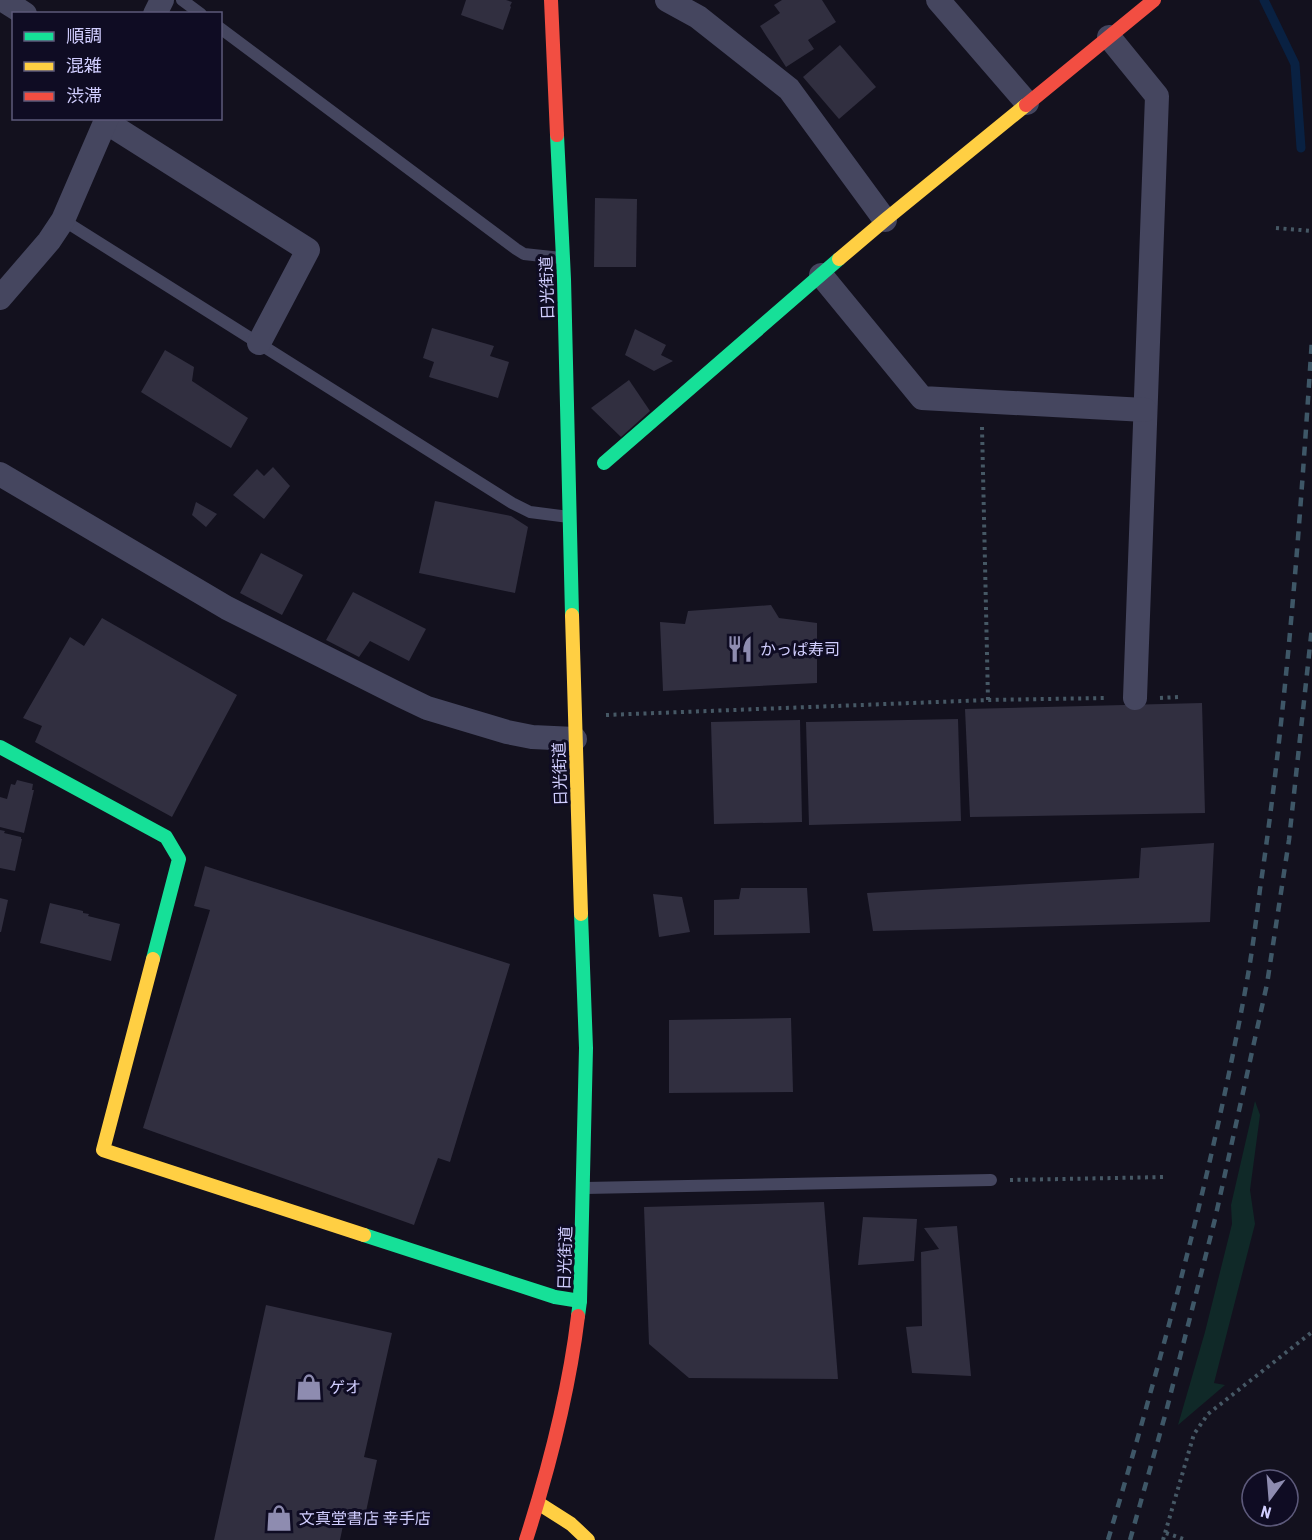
<svg xmlns="http://www.w3.org/2000/svg" width="1312" height="1540" viewBox="0 0 1312 1540" font-family="'Roboto Condensed','Noto Sans JP',sans-serif">
<style>
.green{fill:#102928}
.lines{fill:none;stroke-linecap:round;stroke-linejoin:round}
.stream{stroke:#092142;stroke-width:9}
.building{fill:#312f40}
.path{stroke:#465865;stroke-width:4;stroke-dasharray:3 4.5;stroke-linecap:butt}
.lane{stroke:#45465f;stroke-width:12}
.street{stroke:#45465f;stroke-width:24}
.fast{stroke:#16e098;stroke-width:14}
.slow{stroke:#ffcf43;stroke-width:14}
.jam{stroke:#f24e42;stroke-width:14}
.rail{stroke:#3e5767;stroke-width:4.5;stroke-dasharray:9 8;stroke-linecap:butt}
.labels{text-anchor:middle;dominant-baseline:central;stroke-width:6;stroke-linejoin:round;paint-order:stroke}
.street-label{font-size:16px;fill:#d1ceff;stroke:#0f0c23}
.poi-label{font-size:16px;fill:#d1ceff;stroke:#0f0c23;text-anchor:start}
</style>
<rect width="100%" height="100%" fill="#13111e"/>
<path class="green" d="M 1255,1101 L 1260,1115 L 1250,1190 L 1255,1224 L 1214,1383 L 1225,1385 L 1178,1425 L 1205,1332 L 1232,1224 L 1231,1205 Z"/>
<g class="lines">
<path class="stream" d="M 1264,0 L 1295,64 L 1301,148"/>
</g>
<g class="building">
<path d="M 466,0 L 506,0 L 512,2 L 510,6 L 511,7 L 503,30 L 461,15 Z"/>
<path d="M 782,0 L 822,0 L 836,22 L 808,40 L 814,49 L 786,67 L 760,26 L 780,13 L 774,5 Z"/>
<path d="M 840,45 L 876,87 L 839,119 L 803,77 Z"/>
<path d="M 595,198 L 637,199 L 636,267 L 594,267 Z"/>
<path d="M 432,328 L 494,346 L 490,356 L 509,362 L 498,398 L 429,377 L 434,362 L 423,358 Z"/>
<path d="M 635,329 L 666,345 L 661,355 L 673,361 L 654,371 L 625,355 Z"/>
<path d="M 165,350 L 194,367 L 192,381 L 248,418 L 231,448 L 141,392 Z"/>
<path d="M 629,380 L 650,411 L 621,437 L 591,408 Z"/>
<path d="M 273,467 L 290,486 L 264,519 L 233,495 L 257,469 L 264,476 Z"/>
<path d="M 435,501 L 511,516 L 528,527 L 515,593 L 419,573 Z"/>
<path d="M 196,502 L 217,514 L 206,527 L 192,515 Z"/>
<path d="M 261,553 L 303,575 L 282,615 L 240,593 Z"/>
<path d="M 353,592 L 426,629 L 409,661 L 370,641 L 359,657 L 326,640 Z"/>
<path d="M 771,605 L 779,618 L 817,623 L 817,683 L 663,691 L 660,622 L 685,624 L 688,611 Z"/>
<path d="M 102,618 L 237,695 L 172,817 L 35,742 L 42,726 L 23,718 L 70,637 L 84,646 Z"/>
<path d="M 1202,703 L 1205,813 L 970,817 L 965,709 Z"/>
<path d="M 958,719 L 961,821 L 809,825 L 806,722 Z"/>
<path d="M 800,720 L 802,822 L 714,824 L 711,722 Z"/>
<path d="M 17,780 L 33,784 L 32,790 L 34,790 L 24,833 L 0,827 L 0,797 L 7,799 L 11,784 L 15,785 Z"/>
<path d="M 0,830 L 5,831 L 4,833 L 21,837 L 21,839 L 22,839 L 15,871 L 0,868 Z"/>
<path d="M 1214,843 L 1210,922 L 873,931 L 867,893 L 1139,878 L 1141,848 Z"/>
<path d="M 205,866 L 510,964 L 450,1162 L 438,1158 L 414,1225 L 143,1128 L 210,910 L 194,906 Z"/>
<path d="M 741,888 L 807,888 L 810,933 L 714,935 L 714,900 L 739,899 Z"/>
<path d="M 653,894 L 682,897 L 690,932 L 659,937 Z"/>
<path d="M 0,898 L 8,900 L 1,932 L 0,932 Z"/>
<path d="M 50,903 L 83,911 L 83,913 L 89,914 L 88,916 L 120,924 L 111,961 L 40,943 Z"/>
<path d="M 791,1018 L 793,1092 L 669,1093 L 669,1020 Z"/>
<path d="M 824,1202 L 838,1379 L 689,1378 L 649,1344 L 644,1207 Z"/>
<path d="M 863,1217 L 917,1219 L 914,1261 L 858,1265 Z"/>
<path d="M 957,1226 L 971,1376 L 912,1373 L 906,1327 L 922,1326 L 921,1252 L 939,1249 L 924,1228 Z"/>
<path d="M 266,1305 L 392,1333 L 364,1457 L 377,1460 L 364,1521 L 345,1516 L 340,1540 L 214,1540 Z"/>
</g>
<g class="lines">
<g class="path">
<path d="M 1276,228 L 1312,231"/>
<path d="M 982,427 L 988,700"/>
<path d="M 1160,698 L 1178,697"/>
<path d="M 606,715 L 988,700 L 1108,698"/>
<path d="M 1010,1180 L 1166,1177"/>
<path d="M 1166,1533 L 1186,1540"/>
<path d="M 1163,1540 L 1194,1434 L 1208,1414 L 1312,1332"/>
</g>
<g class="lane">
<path d="M 182,0 L 201,14"/>
<path d="M 220,28 L 516,249 L 524,254 L 561,258"/>
<path d="M 63,220 L 512,503 L 530,512 L 569,517"/>
<path d="M 585,1188 L 991,1180"/>
</g>
<g class="street">
<path d="M 3,0 L 25,14"/>
<path d="M 667,0 L 698,17 L 789,89 L 885,220"/>
<path d="M 938,0 L 1027,103"/>
<path d="M 155,14 L 162,0"/>
<path d="M 1109,37 L 1157,96 L 1135,698"/>
<path d="M 106,122 L 308,250 L 259,343"/>
<path d="M 821,275 L 922,398 L 1145,410"/>
<path d="M 0,298 L 49,241 L 63,220 L 107,118"/>
<path d="M 0,474 L 227,608 L 402,696 L 427,708 L 507,732 L 532,737 L 575,739"/>
</g>
<g class="fast">
<path d="M 557,135 L 564,279 L 572,615"/>
<path d="M 604,463 L 839,259"/>
<path d="M 0,747 L 166,837 L 179,859 L 153,959"/>
<path d="M 364,1235 L 555,1297 L 580,1301"/>
<path d="M 578,1316 L 580,1301 L 586,1048 L 581,914"/>
</g>
<g class="slow">
<path d="M 839,259 L 885,220 L 1026,105"/>
<path d="M 572,615 L 581,914"/>
<path d="M 153,959 L 103,1150 L 364,1235"/>
<path d="M 538,1503 L 571,1524 L 588,1540"/>
</g>
<g class="jam">
<path d="M 551,0 L 557,135"/>
<path d="M 1026,105 L 1154,0"/>
<path d="M 526,1540 C 549,1468 569,1391 578,1316"/>
</g>
<g class="rail">
<path d="M 1108,1540 C 1162,1358 1212,1173 1246,986 C 1252,954 1256,921 1260,889 C 1287,706 1300,523 1312,339"/>
<path d="M 1130,1540 L 1166,1412 L 1215,1219 L 1267,984 L 1289,840 L 1312,627"/>
</g>
</g>
<defs>
<symbol id="restaurant-bare" viewBox="-9 -9 18 18"><path d="M-5-6h1v4h1v-4h1v4h1v-4h1v5L-1.5 .5V6h-2V.5L-5-1ZM5-6V6H3V1.5H1.5Q1.5-4 5-6Z" fill="#8e8cb0" stroke="#0f0c23" stroke-width="2.5" paint-order="stroke"/></symbol>
<symbol id="shop-bare" viewBox="-9 -9 18 18"><path d="M-5-2.5h2.3a2.7 3.5 0 0 1 5.4 0H5L5.5 6h-11ZM-1.5-2.5h3a1.5 2.3 0 0 0-3 0Z" fill="#8e8cb0" stroke="#0f0c23" stroke-width="2.5" paint-order="stroke"/></symbol>
</defs>
<g fill-rule="evenodd">
<use href="#restaurant-bare" x="721" y="630" width="38" height="38"/>
<use href="#shop-bare" x="290" y="1368" width="38" height="38"/>
<use href="#shop-bare" x="260" y="1499" width="38" height="38"/>
</g>
<g class="labels">
<g class="street-label">
<text transform="translate(547 288) rotate(-92)">日光街道</text>
<text transform="translate(560 774) rotate(-92)">日光街道</text>
<text transform="translate(565 1258) rotate(-88)">日光街道</text>
</g>
<g class="poi-label">
<text x="760" y="649">かっぱ寿司</text>
<text x="329" y="1387">ゲオ</text>
<text x="299" y="1518">文真堂書店 幸手店</text>
</g>
</g>
<rect x="12" y="12" width="210" height="108" fill="#0f0c23" stroke="#5d5a7b" stroke-width="1.5"/>
<rect x="24" y="32" width="30" height="9" fill="#16e098" stroke="#5d5a7b" stroke-width="1.5"/>
<text x="66" y="42" font-size="18" fill="#d1ceff">順調</text>
<rect x="24" y="62" width="30" height="9" fill="#ffcf43" stroke="#5d5a7b" stroke-width="1.5"/>
<text x="66" y="72" font-size="18" fill="#d1ceff">混雑</text>
<rect x="24" y="92" width="30" height="9" fill="#f24e42" stroke="#5d5a7b" stroke-width="1.5"/>
<text x="66" y="102" font-size="18" fill="#d1ceff">渋滞</text>
<g transform="translate(1270 1498) rotate(196)"><circle r="28" fill="#0f0c23" stroke="#5d5a7b" stroke-width="1.5"/>
<path d="M0-4.5L10 22L0 15L-10 22Z" fill="#8e8cb0"/>
<text y="-9" font-size="16" font-weight="bold" text-anchor="middle" fill="#d1ceff">N</text>
</g>
</svg>
